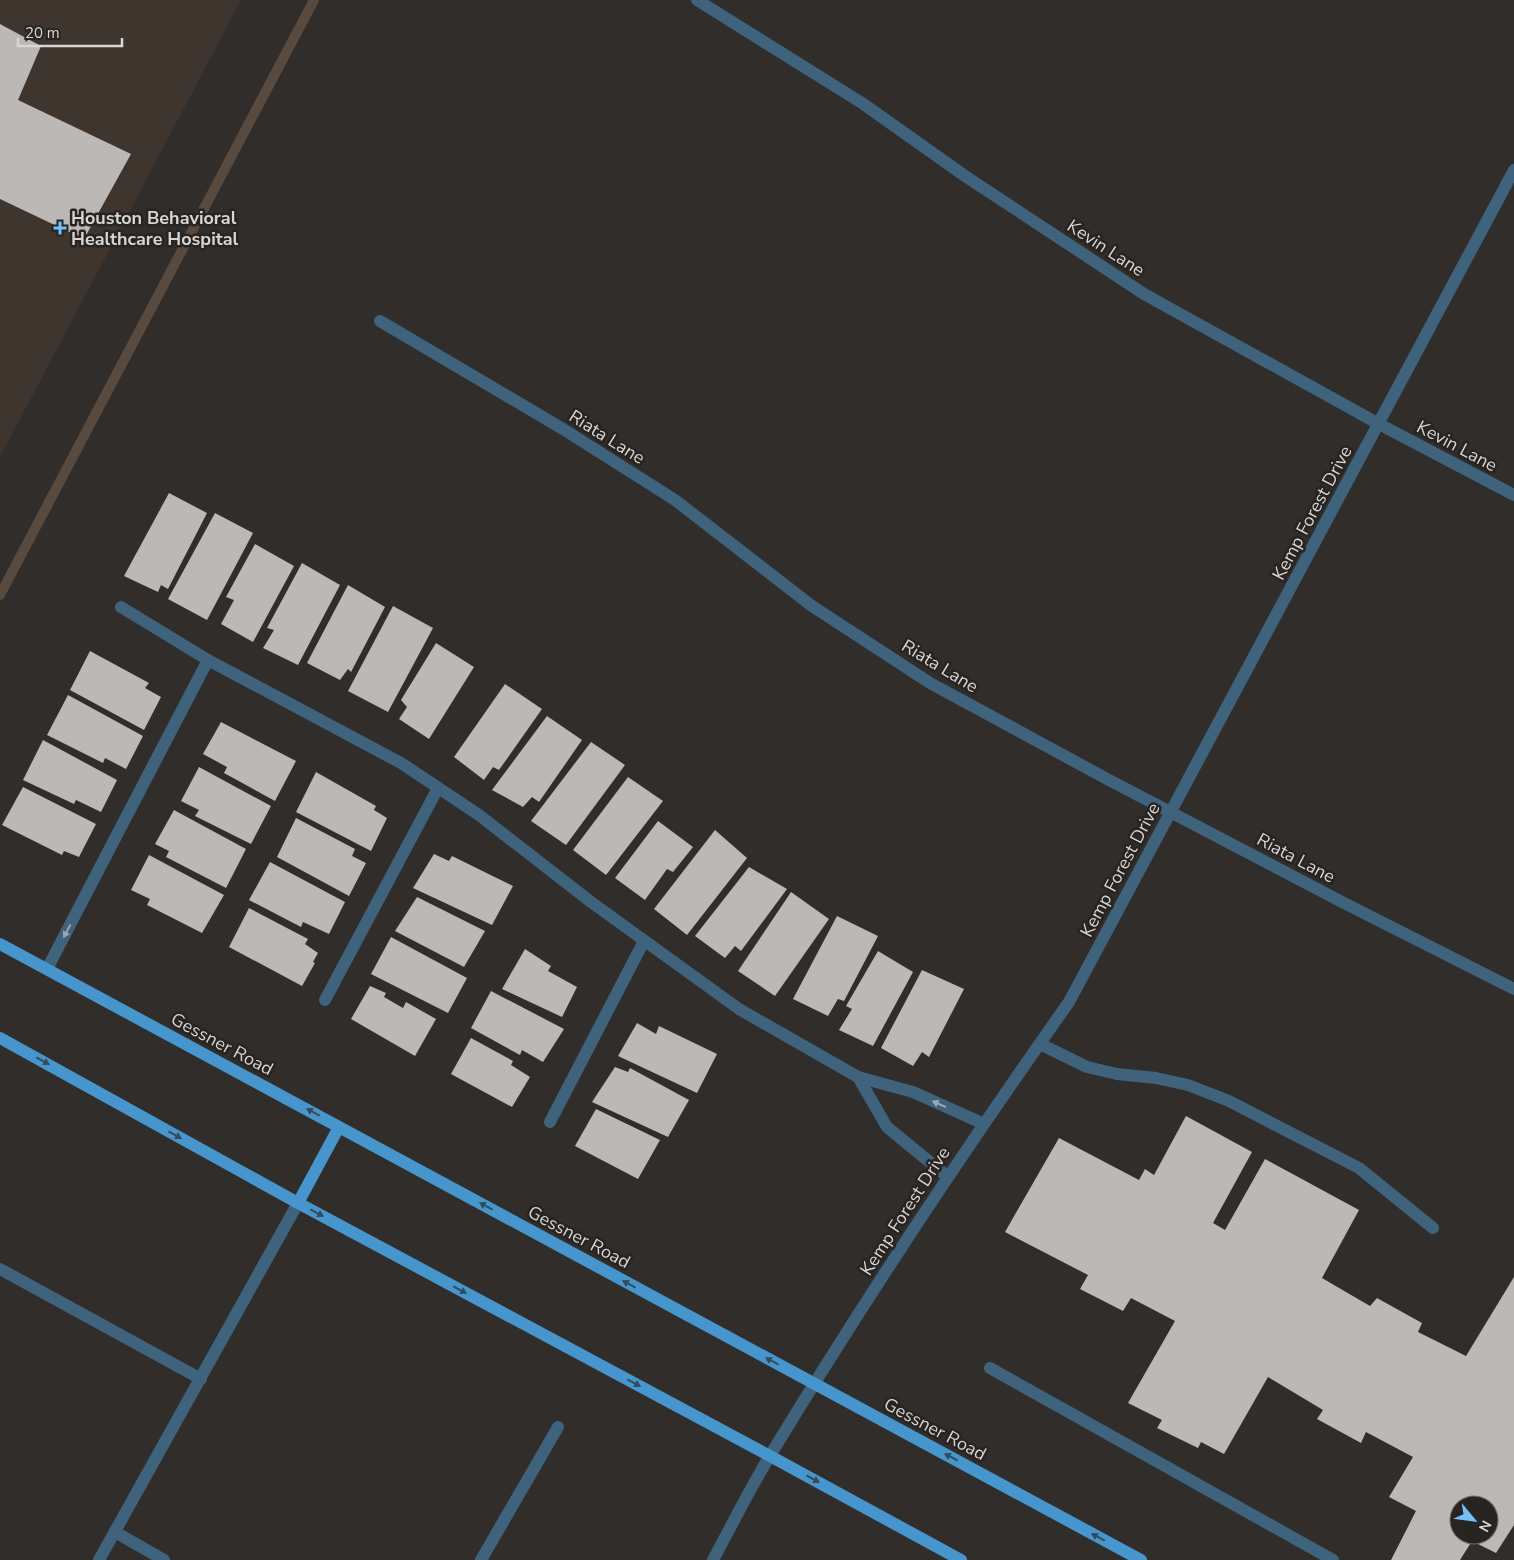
<svg xmlns="http://www.w3.org/2000/svg" width="1514" height="1560" viewBox="0 0 1514 1560" font-family="'Nunito Sans',sans-serif">
<style>
.built{fill:#3e352f}
.lines{fill:none;stroke-linecap:round;stroke-linejoin:round}
.stream{stroke:#594a40;stroke-width:10}
.building{fill:#bcb8b5;fill-rule:evenodd}
.minor{stroke:#3f637d;stroke-width:12}
.major{stroke:#4695cc;stroke-width:12}
.oneway{fill:#9ba8b1}
.oneway2{fill:#324c5d}
.poi-dot{fill:#75c0f6;stroke:#272421;stroke-width:2}
.labels{text-anchor:middle;dominant-baseline:central;stroke-width:5;stroke-linejoin:round;paint-order:stroke}
.poi-label{font-size:18px;font-weight:bold;fill:#d8d6d4;stroke:#272421;text-anchor:start}
.street-label{font-size:18px;fill:#d8d6d4;stroke:#272421}
</style>
<rect width="100%" height="100%" fill="#312d2b"/>
<path class="built" d="M 0,0 L 241,0 L 0,457 Z"/>
<g class="lines">
<path class="stream" d="M 0,595 L 314,0"/>
</g>
<g class="building">
<path d="M 0,24 L 41,46 L 18,100 L 131,154 L 84,239 L 0,199 Z"/>
<path d="M 169,493 L 207,513 L 168,589 L 161,585 L 158,592 L 124,576 Z"/>
<path d="M 215,513 L 253,533 L 207,620 L 168,599 Z"/>
<path d="M 255,544 L 294,566 L 253,642 L 221,624 L 234,600 L 226,597 Z"/>
<path d="M 302,563 L 340,585 L 298,665 L 263,648 L 274,630 L 267,628 Z"/>
<path d="M 348,585 L 385,607 L 351,672 L 348,669 L 340,680 L 307,663 Z"/>
<path d="M 393,606 L 433,628 L 388,712 L 348,691 Z"/>
<path d="M 436,643 L 474,667 L 429,739 L 399,719 L 407,707 L 401,700 Z"/>
<path d="M 90,651 L 149,683 L 145,688 L 161,697 L 144,730 L 70,690 Z"/>
<path d="M 505,684 L 542,709 L 499,770 L 493,767 L 484,780 L 454,757 Z"/>
<path d="M 68,695 L 143,736 L 126,769 L 105,758 L 103,763 L 47,735 Z"/>
<path d="M 547,716 L 582,740 L 539,802 L 532,797 L 523,807 L 492,790 Z"/>
<path d="M 221,722 L 296,761 L 275,801 L 224,773 L 227,767 L 203,754 Z"/>
<path d="M 43,740 L 117,780 L 101,812 L 76,800 L 74,804 L 23,780 Z"/>
<path d="M 591,742 L 625,765 L 566,845 L 531,821 Z"/>
<path d="M 199,767 L 271,806 L 251,844 L 195,816 L 199,810 L 181,801 Z"/>
<path d="M 316,772 L 376,806 L 374,810 L 387,818 L 371,851 L 296,812 Z"/>
<path d="M 628,777 L 663,801 L 606,875 L 573,850 Z"/>
<path d="M 23,787 L 96,824 L 79,857 L 64,851 L 62,855 L 2,825 Z"/>
<path d="M 174,810 L 246,849 L 226,888 L 166,857 L 169,851 L 155,844 Z"/>
<path d="M 296,818 L 355,849 L 352,856 L 366,863 L 349,896 L 277,857 Z"/>
<path d="M 658,821 L 693,847 L 673,872 L 667,869 L 645,900 L 615,878 Z"/>
<path d="M 715,830 L 747,858 L 687,935 L 654,909 Z"/>
<path d="M 434,854 L 449,861 L 452,856 L 513,886 L 492,925 L 413,888 Z"/>
<path d="M 149,855 L 224,895 L 202,933 L 147,905 L 150,899 L 131,890 Z"/>
<path d="M 270,862 L 345,902 L 329,934 L 303,922 L 301,927 L 249,900 Z"/>
<path d="M 749,867 L 787,889 L 741,951 L 735,946 L 725,958 L 695,936 Z"/>
<path d="M 791,892 L 829,919 L 775,996 L 738,971 Z"/>
<path d="M 417,897 L 485,931 L 464,967 L 395,931 Z"/>
<path d="M 249,908 L 308,939 L 305,944 L 318,953 L 313,962 L 315,963 L 302,986 L 229,947 Z"/>
<path d="M 837,916 L 878,936 L 844,1001 L 838,999 L 828,1016 L 793,999 Z"/>
<path d="M 391,937 L 467,978 L 448,1013 L 371,974 Z"/>
<path d="M 525,949 L 551,966 L 548,971 L 577,987 L 562,1017 L 502,989 Z"/>
<path d="M 878,951 L 913,972 L 873,1046 L 839,1030 L 852,1009 L 846,1006 Z"/>
<path d="M 922,970 L 964,989 L 929,1057 L 922,1052 L 913,1066 L 881,1048 Z"/>
<path d="M 370,986 L 386,993 L 384,997 L 403,1008 L 406,1002 L 436,1019 L 415,1056 L 351,1019 Z"/>
<path d="M 491,991 L 564,1029 L 543,1062 L 522,1050 L 520,1055 L 471,1028 Z"/>
<path d="M 637,1023 L 656,1034 L 659,1026 L 717,1054 L 697,1093 L 618,1056 Z"/>
<path d="M 471,1038 L 513,1061 L 511,1065 L 530,1077 L 512,1107 L 451,1074 Z"/>
<path d="M 615,1067 L 628,1072 L 630,1068 L 689,1100 L 668,1137 L 592,1102 Z"/>
<path d="M 596,1109 L 660,1140 L 638,1179 L 575,1146 Z"/>
<path d="M 1186,1116 L 1252,1152 L 1213,1223 L 1225,1230 L 1265,1159 L 1359,1210 L 1322,1278 L 1370,1306 L 1377,1298 L 1422,1323 L 1418,1332 L 1466,1356 L 1514,1277 L 1514,1525 L 1496,1553 L 1472,1541 L 1460,1560 L 1391,1560 L 1416,1511 L 1389,1497 L 1413,1457 L 1366,1432 L 1361,1443 L 1317,1419 L 1323,1410 L 1268,1377 L 1224,1454 L 1201,1442 L 1198,1448 L 1157,1428 L 1162,1420 L 1128,1403 L 1175,1321 L 1131,1298 L 1123,1311 L 1080,1289 L 1088,1275 L 1005,1232 L 1059,1138 L 1139,1180 L 1145,1169 L 1154,1175 ZM 1459,1505 L 1489,1505 L 1489,1535 L 1459,1535 Z"/>
</g>
<g class="lines">
<g class="minor">
<path d="M 697,0 L 862,103 L 965,176 L 1144,294 L 1379,424 L 1514,495"/>
<path d="M 380,321 L 563,429 L 675,500 L 812,606 L 930,683 L 1109,780 L 1344,903 L 1514,989"/>
<path d="M 121,607 L 208,660 L 401,763 L 479,815 L 591,902 L 739,1009 L 858,1077"/>
<path d="M 47,969 L 208,660"/>
<path d="M 325,1000 L 438,788"/>
<path d="M 1040,1044 L 1087,1067 L 1117,1074 L 1156,1078 L 1188,1085 L 1229,1101 L 1359,1168 L 1433,1228"/>
<path d="M 550,1122 L 644,941"/>
<path d="M 948,1177 L 887,1127 L 858,1077 L 913,1092 L 984,1124"/>
<path d="M 0,1269 L 201,1379"/>
<path d="M 990,1368 L 1333,1560"/>
<path d="M 115,1532 L 164,1560"/>
<path d="M 99,1560 L 298,1203"/>
<path d="M 481,1560 L 558,1427"/>
<path d="M 713,1560 C 732,1525 750,1488 771,1454 C 865,1299 965,1149 1069,1002 L 1514,170"/>
</g>
<g class="major">
<path d="M 0,944 L 1141,1560"/>
<path d="M 0,1038 L 298,1203 L 770,1456 L 961,1560"/>
<path d="M 298,1203 L 339,1127"/>
</g>
</g>
<defs><path id="oneway-solid" d="M-6-.8H1V-3.2L6.5 0L1 3.2V.8H-6Z" transform="scale(1.25)"/></defs>
<g class="oneway">
<use href="#oneway-solid" transform="translate(67 931) rotate(118)"/>
<use href="#oneway-solid" transform="translate(939 1104) rotate(-156)"/>
</g>
<g class="oneway2">
<use href="#oneway-solid" transform="translate(43 1061) rotate(29)"/>
<use href="#oneway-solid" transform="translate(313 1112) rotate(-152)"/>
<use href="#oneway-solid" transform="translate(175 1135) rotate(29)"/>
<use href="#oneway-solid" transform="translate(486 1206) rotate(-152)"/>
<use href="#oneway-solid" transform="translate(317 1213) rotate(28)"/>
<use href="#oneway-solid" transform="translate(629 1284) rotate(-152)"/>
<use href="#oneway-solid" transform="translate(460 1290) rotate(28)"/>
<use href="#oneway-solid" transform="translate(772 1361) rotate(-152)"/>
<use href="#oneway-solid" transform="translate(634 1383) rotate(28)"/>
<use href="#oneway-solid" transform="translate(951 1457) rotate(-152)"/>
<use href="#oneway-solid" transform="translate(813 1479) rotate(29)"/>
<use href="#oneway-solid" transform="translate(1098 1537) rotate(-152)"/>
</g>
<path class="poi-dot" d="M57.5 220.5h5v5h5v5h-5v5h-5v-5h-5v-5h5z"/>
<g class="labels">
<g class="poi-label">
<text x="71" y="218">Houston Behavioral<tspan x="71" dy="21">Healthcare Hospital</tspan></text>
</g>
<g class="street-label">
<text transform="translate(1106 248) rotate(33)">Kevin Lane</text>
<text transform="translate(607 437) rotate(32)">Riata Lane</text>
<text transform="translate(1457 446) rotate(28)">Kevin Lane</text>
<text transform="translate(1312 513) rotate(-62)">Kemp Forest Drive</text>
<text transform="translate(940 666) rotate(31)">Riata Lane</text>
<text transform="translate(1296 858) rotate(28)">Riata Lane</text>
<text transform="translate(1120 870) rotate(-62)">Kemp Forest Drive</text>
<text transform="translate(222 1044) rotate(28)">Gessner Road</text>
<text transform="translate(905 1211) rotate(-57)">Kemp Forest Drive</text>
<text transform="translate(579 1237) rotate(28)">Gessner Road</text>
<text transform="translate(935 1429) rotate(28)">Gessner Road</text>
</g>
</g>
<g transform="translate(1474 1520) rotate(119)"><circle r="24" fill="#272421" stroke="#6e6b69"/>
<path d="M0-4L9 19L0 12L-9 19Z" fill="#75c0f6"/>
<text y="-8" font-size="14" font-weight="bold" text-anchor="middle" fill="#d8d6d4">N</text>
</g>
<path d="M18 38v8h104v-8" fill="none" stroke="#d8d6d4" stroke-width="2.5"/>
<text x="25" y="38" font-size="15" fill="#d8d6d4" stroke="#272421" stroke-width="4" paint-order="stroke">20 m</text>
</svg>
